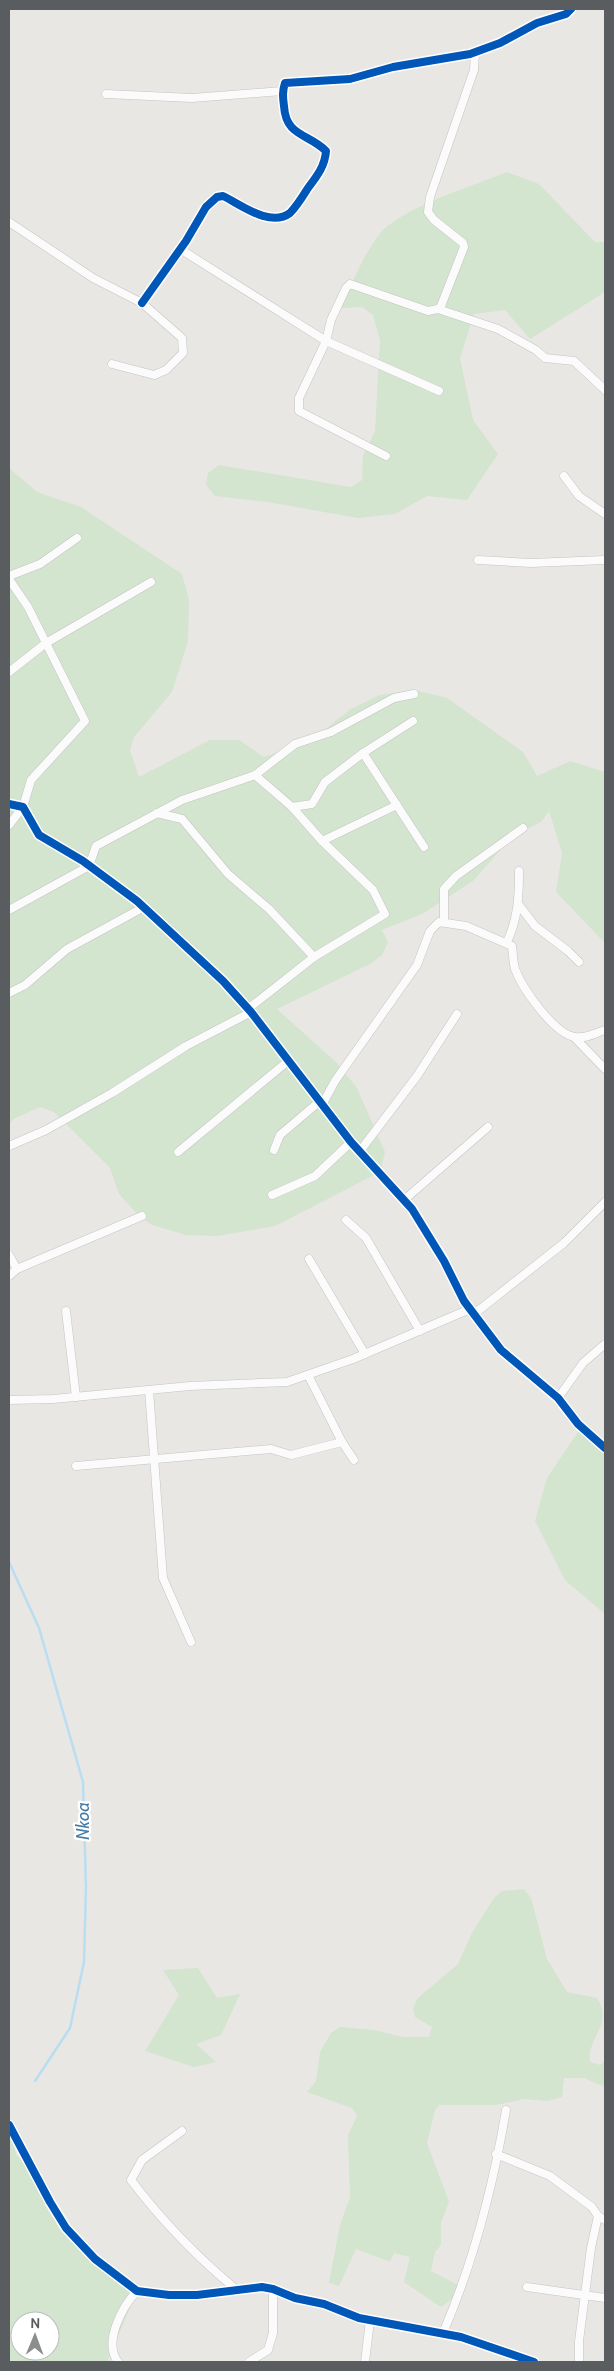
<svg xmlns="http://www.w3.org/2000/svg" width="614" height="2371" viewBox="0 0 614 2371" font-family="Cabin,sans-serif">
<style>
.green{fill:#d3e4cf;fill-rule:evenodd}
.lines{fill:none;stroke-linecap:round;stroke-linejoin:round}
.stream{stroke:#b9ddf1;stroke-width:2.5}
.street-casing{stroke:#c4c4c4;stroke-width:9}
.street{stroke:#fcfbfb;stroke-width:8}
.cycleway-casing{stroke:#fff;stroke-width:11}
.cycleway{stroke:#0057b8;stroke-width:8}
.labels{text-anchor:middle;dominant-baseline:central;stroke-width:4.5;stroke-linejoin:round;paint-order:stroke}
.water-label{font-size:18px;font-style:italic;fill:#457ba6;stroke:#fff}
</style>
<rect width="100%" height="100%" fill="#e9e7e3"/>
<g class="green">
<path d="M 507,172 L 539,184 L 595,242 L 605,242 L 605,292 L 530,339 L 505,310 L 474,314 L 460,358 L 473,420 L 498,454 L 467,500 L 427,496 L 395,514 L 358,518 L 268,502 L 215,496 L 206,485 L 208,473 L 219,465 L 351,487 L 362,480 L 363,456 L 375,431 L 380,340 L 373,315 L 362,307 L 341,308 C 352,283 362,258 378,236 C 399,208 473,186 507,172 Z"/>
<path d="M 9,468 L 37,492 L 81,507 L 182,574 L 189,600 L 188,641 L 172,692 L 134,737 L 130,750 L 139,777 L 210,740 L 239,740 L 264,757 L 309,742 L 351,709 L 380,695 L 415,690 L 447,698 L 523,752 L 537,776 L 570,761 L 605,772 L 605,943 L 556,892 L 562,853 L 549,811 L 541,822 L 512,837 L 473,881 L 422,914 L 382,930 L 388,942 L 382,955 L 370,964 L 277,1009 L 337,1063 L 357,1088 L 385,1152 L 380,1172 L 275,1226 L 218,1236 L 186,1235 L 152,1225 L 139,1216 L 119,1194 L 110,1168 L 54,1112 L 40,1107 L 15,1118 L 9,1123 Z"/>
<path d="M 580,1429 L 605,1454 L 605,1614 L 565,1580 L 535,1521 L 547,1478 Z"/>
<path d="M 524,1889 L 531,1898 L 547,1959 L 567,1992 L 597,1998 C 614,2024 586,2039 590,2062 L 600,2065 L 605,2061 L 605,2087 L 584,2078 L 564,2078 L 562,2097 L 548,2101 L 524,2099 L 496,2105 L 439,2105 L 435,2110 L 427,2143 L 449,2202 L 441,2222 L 441,2245 L 435,2252 L 431,2271 L 458,2285 L 457,2295 L 441,2307 L 404,2282 L 410,2257 L 394,2253 L 390,2262 L 356,2249 L 339,2286 L 329,2283 L 340,2225 L 350,2197 L 348,2135 L 357,2116 L 352,2108 L 307,2092 L 316,2081 L 320,2052 L 331,2033 L 340,2027 L 374,2030 L 403,2037 L 429,2037 L 432,2027 L 415,2017 L 413,2008 L 418,1998 L 458,1964 L 472,1933 L 494,1898 L 502,1891 Z"/>
<path d="M 198,1968 L 217,1998 L 240,1994 L 221,2035 L 196,2044 L 216,2062 L 194,2067 L 145,2051 L 179,1995 L 163,1970 Z"/>
<path d="M 9,2135 L 12,2139 L 16,2154 L 47,2189 L 47,2204 L 67,2227 L 92,2261 L 121,2282 L 138,2289 L 107,2362 L 9,2362 ZM 20,2321 L 50,2321 L 50,2351 L 20,2351 Z"/>
</g>
<g class="lines">
<path class="stream" d="M 9,1562 L 39,1628 L 83,1782 L 86,1887 L 84,1962 L 70,2028 L 35,2081"/>
<defs>
<g id="street">
<path d="M 106,94 L 192,98 L 282,91"/>
<path d="M 9,222 L 93,278 L 142,303 L 182,338 L 183,353 L 166,370 L 154,375 L 112,364"/>
<path d="M 180,249 L 326,341 L 439,391"/>
<path d="M 142,303 L 186,241 L 206,207 L 217,197 L 223,196 C 240,204 270,228 290,213 C 297,206 303,196 308,188 C 317,176 325,166 326,151 C 308,133 286,137 284,106 C 283,98 282,92 285,83 L 350,79 L 393,67 L 470,54 L 500,43 L 537,23 L 566,14 L 571,9"/>
<path d="M 438,309 L 498,329 L 536,350 L 545,358 L 574,361 L 605,390"/>
<path d="M 386,456 L 299,411 L 299,398 L 326,341 L 331,320 L 346,288 L 350,284 L 428,311 L 438,309 L 441,306 L 464,247 L 463,243 L 434,220 L 428,212 L 430,197 L 474,70 L 475,52"/>
<path d="M 564,476 L 579,496 L 605,514"/>
<path d="M 478,560 L 531,563 L 605,560"/>
<path d="M 9,576 L 40,564 L 77,538"/>
<path d="M 9,579 L 28,607 L 85,721 L 31,780 L 23,807 L 9,825"/>
<path d="M 9,672 L 46,643 L 151,582"/>
<path d="M 363,753 L 424,847"/>
<path d="M 255,775 L 295,744 L 331,732 L 394,698 L 414,694"/>
<path d="M 9,804 L 23,807 L 39,835 L 83,861 L 137,901 L 223,981 L 251,1012 L 351,1142 L 412,1209 L 444,1261 L 464,1301 L 501,1350 L 558,1398 L 578,1424 L 605,1448"/>
<path d="M 292,807 L 312,804 L 325,782 L 363,753 L 413,721"/>
<path d="M 157,813 L 182,819 L 228,874 L 269,909 L 314,957"/>
<path d="M 322,841 L 397,805"/>
<path d="M 519,905 L 535,926 L 568,951 L 579,962"/>
<path d="M 9,910 L 89,866 L 96,846 L 182,800 L 255,775 L 292,807 L 322,841 L 373,890 L 385,914 L 314,957 L 248,1009"/>
<path d="M 444,922 L 444,889 L 456,876 L 523,828"/>
<path d="M 507,942 C 518,918 519,898 519,871"/>
<path d="M 9,993 L 25,985 L 67,949 L 144,907"/>
<path d="M 574,1037 L 605,1069"/>
<path d="M 322,1105 L 335,1081 L 417,965 L 430,931 L 439,922 L 466,926 L 512,946 C 513,953 513,962 515,969 C 522,988 554,1034 575,1037 C 586,1039 595,1033 605,1030"/>
<path d="M 9,1146 L 46,1130 L 112,1093 L 186,1046 L 251,1012"/>
<path d="M 274,1150 L 280,1135 L 320,1101"/>
<path d="M 360,1151 L 417,1076 L 457,1014"/>
<path d="M 178,1152 L 288,1061"/>
<path d="M 272,1195 L 315,1176 L 351,1142"/>
<path d="M 404,1200 L 488,1127"/>
<path d="M 346,1220 L 366,1238 L 420,1331"/>
<path d="M 9,1255 L 17,1269"/>
<path d="M 309,1259 L 365,1354"/>
<path d="M 9,1276 L 17,1269 L 142,1216"/>
<path d="M 66,1311 L 76,1397"/>
<path d="M 474,1314 L 564,1243 L 605,1202"/>
<path d="M 308,1375 L 342,1442 L 354,1460"/>
<path d="M 149,1390 L 163,1578 L 191,1642"/>
<path d="M 558,1398 L 583,1363 L 605,1344"/>
<path d="M 9,1400 L 53,1399 L 190,1386 L 287,1382 L 353,1359 L 470,1309"/>
<path d="M 76,1466 L 271,1449 L 291,1455 L 342,1442"/>
<path d="M 9,2125 L 50,2202 L 66,2228 L 95,2259 L 137,2291 L 169,2295 L 197,2295 L 262,2287 L 273,2289 L 295,2298 L 324,2304 L 359,2318 L 461,2337 L 534,2362"/>
<path d="M 182,2131 L 142,2160 L 131,2180 C 162,2221 198,2258 238,2291"/>
<path d="M 496,2154 L 550,2176 L 592,2207 L 598,2216 L 605,2220"/>
<path d="M 527,2287 L 605,2298"/>
<path d="M 443,2333 C 474,2261 493,2187 506,2110"/>
<path d="M 118,2362 C 103,2342 122,2307 137,2291"/>
<path d="M 249,2362 L 268,2350 L 273,2333 L 273,2289"/>
<path d="M 365,2362 L 370,2320"/>
<path d="M 579,2362 L 579,2341 L 591,2248 L 598,2216"/>
</g>
</defs>
<use href="#street" class="street-casing"/>
<use href="#street" class="street"/>
<defs>
<g id="cycleway">
<path d="M 142,303 L 186,241 L 206,207 L 217,197 L 223,196 C 240,204 270,228 290,213 C 297,206 303,196 308,188 C 317,176 325,166 326,151 C 308,133 286,137 284,106 C 283,98 282,92 285,83 L 350,79 L 393,67 L 470,54 L 500,43 L 537,23 L 566,14 L 571,9"/>
<path d="M 9,804 L 23,807 L 39,835 L 83,861 L 137,901 L 223,981 L 251,1012 L 351,1142 L 412,1209 L 444,1261 L 464,1301 L 501,1350 L 558,1398 L 578,1424 L 605,1448"/>
<path d="M 9,2125 L 50,2202 L 66,2228 L 95,2259 L 137,2291 L 169,2295 L 197,2295 L 262,2287 L 273,2289 L 295,2298 L 324,2304 L 359,2318 L 461,2337 L 534,2362"/>
</g>
</defs>
<use href="#cycleway" class="cycleway-casing"/>
<use href="#cycleway" class="cycleway"/>
</g>
<g class="labels">
<g class="water-label">
<text transform="translate(83 1821) rotate(-90)">Nkoa</text>
</g>
</g>
<rect width="614" height="2371" fill="none" stroke="#595d60" stroke-width="20"/>
<g transform="translate(35 2336) rotate(1)"><circle r="24" fill="#ffffff" stroke="#bdbebf"/>
<path d="M0-4L9 19L0 12L-9 19Z" fill="#8b8d8e"/>
<text y="-8" font-size="14" font-weight="bold" text-anchor="middle" fill="#595d60">N</text>
</g>
</svg>
